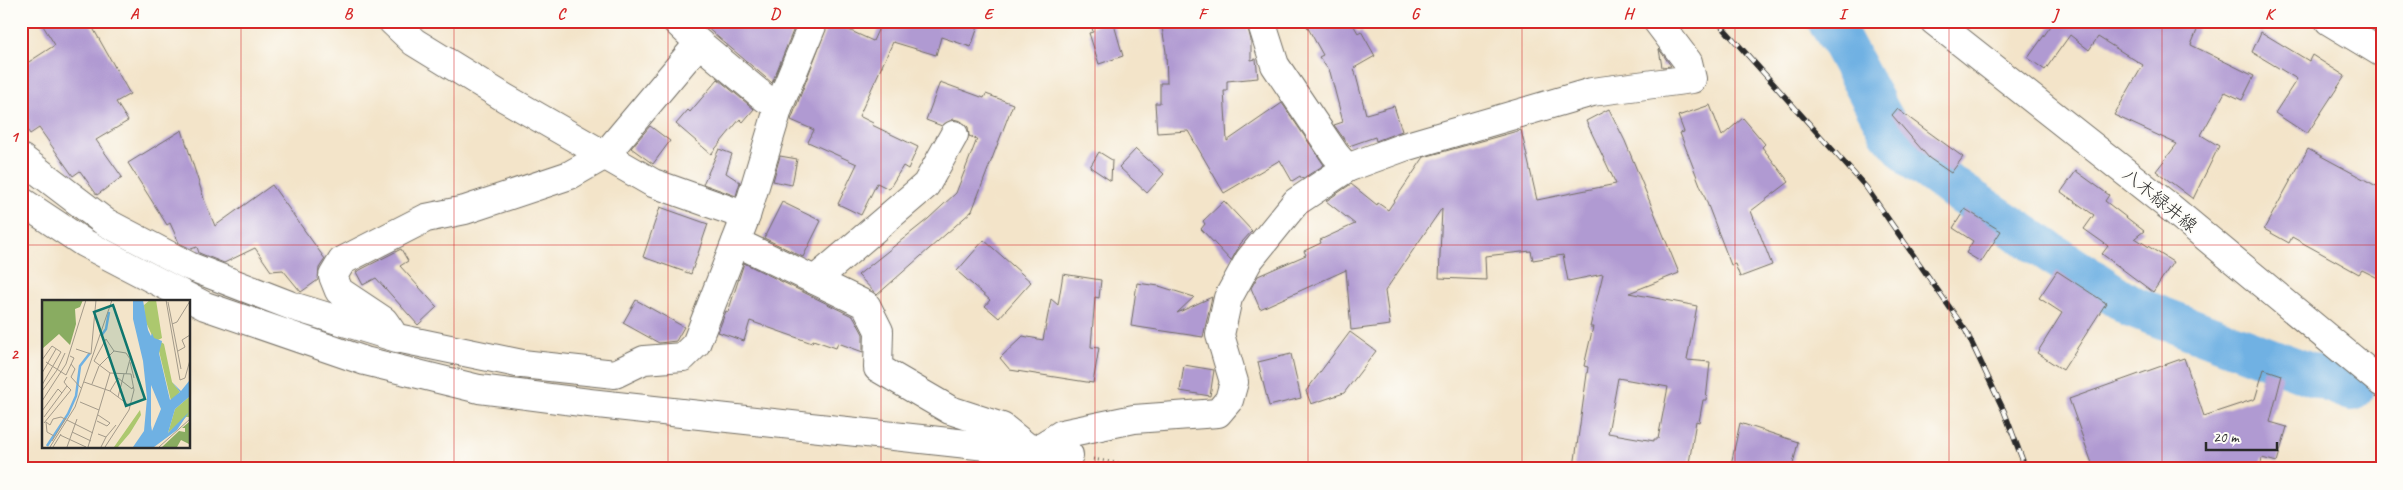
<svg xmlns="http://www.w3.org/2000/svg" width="2403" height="490" viewBox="0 0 2403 490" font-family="Caveat,'Klee One',sans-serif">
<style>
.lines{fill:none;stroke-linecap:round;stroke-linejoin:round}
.river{stroke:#6fb1e3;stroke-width:42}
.building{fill:#b09ad2;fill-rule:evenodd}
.minor-casing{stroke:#716c62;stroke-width:30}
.major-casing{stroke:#716c62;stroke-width:30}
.path{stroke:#716c62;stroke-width:3;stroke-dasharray:1 4;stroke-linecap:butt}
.minor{stroke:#fff;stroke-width:28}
.major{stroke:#fff;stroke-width:28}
.rail-casing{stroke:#2b2b2b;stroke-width:5.5}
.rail{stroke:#fdfcf7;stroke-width:4;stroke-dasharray:11;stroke-linecap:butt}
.grid{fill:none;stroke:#d62828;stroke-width:1;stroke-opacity:0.55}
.labels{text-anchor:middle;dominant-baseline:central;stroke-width:4;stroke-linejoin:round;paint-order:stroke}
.street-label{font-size:18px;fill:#2b2b2b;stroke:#fdfcf7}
.inset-river{fill:none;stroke:#6fb1e3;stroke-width:2.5}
.inset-road{fill:none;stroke:#a39a8a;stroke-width:1}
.view{fill:#0f766e;fill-opacity:0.15;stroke:#0f766e;stroke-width:2.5}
.inset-edge{fill:none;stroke:#2b2b2b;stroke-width:2.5}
.neatline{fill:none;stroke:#d62828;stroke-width:2}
.grid-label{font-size:16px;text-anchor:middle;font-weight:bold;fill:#d62828}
</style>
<rect width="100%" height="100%" fill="#fdfcf7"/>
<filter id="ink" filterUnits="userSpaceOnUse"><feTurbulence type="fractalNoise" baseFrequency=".02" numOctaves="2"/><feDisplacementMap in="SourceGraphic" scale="10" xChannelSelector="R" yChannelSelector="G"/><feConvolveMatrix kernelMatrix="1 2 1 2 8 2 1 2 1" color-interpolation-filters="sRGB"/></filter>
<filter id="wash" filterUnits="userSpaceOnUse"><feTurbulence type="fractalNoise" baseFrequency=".0096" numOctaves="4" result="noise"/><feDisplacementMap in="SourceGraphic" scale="20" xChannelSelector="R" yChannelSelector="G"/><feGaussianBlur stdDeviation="1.12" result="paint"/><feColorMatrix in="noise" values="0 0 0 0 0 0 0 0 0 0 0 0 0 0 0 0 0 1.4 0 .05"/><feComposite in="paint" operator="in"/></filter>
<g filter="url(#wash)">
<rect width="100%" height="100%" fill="#f3e4c9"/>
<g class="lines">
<path class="river" d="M 1828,21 L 1840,39 L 1890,132 L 1914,159 L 1949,185 L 2131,306 L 2352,390"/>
</g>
<g id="blocks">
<g class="building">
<path d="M 40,21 L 89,21 L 130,94 L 116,102 L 128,121 L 96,140 L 122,177 L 97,195 L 80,171 L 73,176 L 39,128 L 30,134 L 21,121 L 21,67 L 55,45 Z"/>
<path d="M 699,21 L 797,21 L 772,83 Z"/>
<path d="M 829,21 L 873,41 L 882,21 L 980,21 L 971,47 L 941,37 L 936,55 L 893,42 L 859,116 L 873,123 L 872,125 L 918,147 L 908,169 L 903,166 L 889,189 L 877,183 L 861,215 L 838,204 L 857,164 L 808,142 L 814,130 L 791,120 Z"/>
<path d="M 1108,21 L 1113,21 L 1123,56 L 1099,64 L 1089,33 L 1093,32 L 1092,27 Z"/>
<path d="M 1161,21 L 1246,21 L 1251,40 L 1251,60 L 1256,59 L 1258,78 L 1227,81 L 1227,91 L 1224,91 L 1227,141 L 1282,103 L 1324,165 L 1302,179 L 1300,176 L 1292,181 L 1280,160 L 1224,193 L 1188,131 L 1157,133 L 1155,103 L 1160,103 L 1160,83 L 1167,83 L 1166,52 Z"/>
<path d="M 1304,21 L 1351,21 L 1358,33 L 1361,31 L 1375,56 L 1354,68 L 1366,114 L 1394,106 L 1402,131 L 1376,141 L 1375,137 L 1349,146 L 1334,125 L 1343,122 L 1330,72 L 1319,57 L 1323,55 Z"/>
<path d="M 2050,21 L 2183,21 L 2198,28 L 2191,45 L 2254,76 L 2242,100 L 2225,92 L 2201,135 L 2219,146 L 2193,199 L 2156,171 L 2177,144 L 2114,115 L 2143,65 L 2098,37 L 2089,50 L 2070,35 L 2045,70 L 2028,58 L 2053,23 Z"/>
<path d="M 2261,32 L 2309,61 L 2312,55 L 2345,76 L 2307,134 L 2275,113 L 2297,79 L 2252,52 Z"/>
<path d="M 1659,49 L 1671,66 L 1662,67 Z"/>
<path d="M 718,79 L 754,109 L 743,122 L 740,119 L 711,154 L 676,124 L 688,110 L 690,112 Z"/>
<path d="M 940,82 L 984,98 L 986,94 L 1013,104 L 972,211 L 877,295 L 858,275 L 928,219 L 956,193 L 977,139 L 969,136 L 968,127 L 961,121 L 953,119 L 942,126 L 926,120 Z"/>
<path d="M 1710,105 L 1722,136 L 1743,118 L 1765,144 L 1762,147 L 1789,182 L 1751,211 L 1772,265 L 1740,277 L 1735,264 L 1731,265 L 1680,133 L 1684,132 L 1678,116 Z"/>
<path d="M 1609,109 L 1625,141 L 1679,273 L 1629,293 L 1697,306 L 1687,360 L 1710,362 L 1706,400 L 1703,400 L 1699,422 L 1696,421 L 1688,469 L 1592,469 L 1574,467 L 1588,367 L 1584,366 L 1593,327 L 1590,327 L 1603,274 L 1568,281 L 1563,255 L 1533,260 L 1531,251 L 1485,256 L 1486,280 L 1439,278 L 1442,208 L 1385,291 L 1390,325 L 1351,330 L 1346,270 L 1260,309 L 1251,288 L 1258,276 L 1306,255 L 1304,251 L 1321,243 L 1320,240 L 1355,224 L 1326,201 L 1351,184 L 1377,205 L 1378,203 L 1388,210 L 1424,157 L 1521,130 L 1537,200 L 1616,184 L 1586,121 ZM 1618,378 L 1668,387 L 1658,439 L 1654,439 L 1654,441 L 1608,433 Z"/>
<path d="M 1897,109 L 1963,157 L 1951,173 L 1929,158 L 1892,115 Z"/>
<path d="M 650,126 L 670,141 L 653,164 L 631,148 Z"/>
<path d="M 182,130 L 205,202 L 215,226 L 272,185 L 325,259 L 319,268 L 318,280 L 301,292 L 283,270 L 271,271 L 255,248 L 224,263 L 199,253 L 197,247 L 191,249 L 179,243 L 170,223 L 167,225 L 128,163 Z"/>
<path d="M 719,149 L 732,154 L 726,173 L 740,182 L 736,196 L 703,184 Z"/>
<path d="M 1136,149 L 1164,174 L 1147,193 L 1119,167 Z"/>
<path d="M 2308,149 L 2382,189 L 2382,280 L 2362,270 L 2359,274 L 2292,237 L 2289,243 L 2264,229 Z"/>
<path d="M 1099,152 L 1112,160 L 1111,181 L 1090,167 Z"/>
<path d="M 780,156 L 797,159 L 792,185 L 773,181 Z"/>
<path d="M 2076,171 L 2109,195 L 2105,201 L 2144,231 L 2135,238 L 2173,262 L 2153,292 L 2102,254 L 2108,246 L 2084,229 L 2094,215 L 2061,192 Z"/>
<path d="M 1224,201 L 1252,231 L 1241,243 L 1231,261 L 1201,229 L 1205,224 L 1203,221 Z"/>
<path d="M 782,202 L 821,221 L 803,257 L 764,238 Z"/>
<path d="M 660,207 L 708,224 L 691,274 L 643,257 Z"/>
<path d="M 1965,209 L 2001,231 L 1981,262 L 1966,253 L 1973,241 L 1953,228 Z"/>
<path d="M 984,240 L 1031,282 L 999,318 L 985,306 L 990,300 L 957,271 Z"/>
<path d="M 401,249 L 408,261 L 400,266 L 437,307 L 418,325 L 376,278 L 363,285 L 356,272 Z"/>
<path d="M 744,263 L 854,317 L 863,334 L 863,352 L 838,343 L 836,348 L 813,340 L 812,343 L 750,321 L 744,341 L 718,332 L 726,311 L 728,312 Z"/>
<path d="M 2057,271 L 2106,303 L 2063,370 L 2037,353 L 2062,313 L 2039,298 Z"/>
<path d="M 1063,274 L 1101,280 L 1099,298 L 1095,297 L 1091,347 L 1099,348 L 1093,383 L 1010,370 L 1000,358 L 1023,336 L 1043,340 L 1051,299 L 1058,305 Z"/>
<path d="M 1137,283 L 1159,286 L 1194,297 L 1177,313 L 1212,297 L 1203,337 L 1131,326 Z"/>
<path d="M 636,300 L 684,327 L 676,341 L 659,343 L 623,323 Z"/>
<path d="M 1350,332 L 1376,351 L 1344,393 L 1311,404 L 1306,391 Z"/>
<path d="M 1291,354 L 1301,398 L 1269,406 L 1258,362 Z"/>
<path d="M 2184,358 L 2204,416 L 2255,399 L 2264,369 L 2282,375 L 2270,422 L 2287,427 L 2277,462 L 2262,458 L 2260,469 L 2094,469 L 2069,399 Z"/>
<path d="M 1184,365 L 1214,370 L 1210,396 L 1180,391 Z"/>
<path d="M 1740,423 L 1798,442 L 1792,469 L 1730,469 Z"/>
</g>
</g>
</g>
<g filter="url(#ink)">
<use href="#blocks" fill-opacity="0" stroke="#716c62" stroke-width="1"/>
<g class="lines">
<defs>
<g id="minor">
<path d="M 392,21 L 414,42 L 505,98 L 653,183 L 746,216"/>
<path d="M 676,21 L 699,43 L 765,98 L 779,106"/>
<path d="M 1261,21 L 1275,65 L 1335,154 L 1347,168"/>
<path d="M 2329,21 L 2382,53"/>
<path d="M 21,158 L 105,222 L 189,266 L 292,306 L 397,338 L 522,364 L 615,374 L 644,360 L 683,357 L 696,344 L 746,216 L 779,106 L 814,21"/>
<path d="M 21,201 L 84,243 L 205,306 L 365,361 L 479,389 L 589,403 L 1069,455"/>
<path d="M 736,242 L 866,305 L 879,331 L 878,368 L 950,410 L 1002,427 L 1033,452 L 1062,434 L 1134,419 L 1218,413 L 1229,400 L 1234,382 L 1220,335 L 1228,298 L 1249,260 L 1296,202 L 1347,168 L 1404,147 L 1592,92 L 1692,79 L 1688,62 L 1657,21"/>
<path d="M 815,280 L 926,185 L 954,135"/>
<path d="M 391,331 L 384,321 L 339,291 L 333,276 L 342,261 L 426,218 L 465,210 L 570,175 L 605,155 L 699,43"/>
</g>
<path id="major" d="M 1934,21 L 2171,208 L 2382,383"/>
</defs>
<use href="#minor" class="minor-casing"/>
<use href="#major" class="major-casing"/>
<path class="path" d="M 1093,459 L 1154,469"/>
<use href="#minor" class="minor"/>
<use href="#major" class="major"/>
<defs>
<path id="rail" d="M 1717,21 L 1866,187 L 1966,331 L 2004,411 L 2026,469"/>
</defs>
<use href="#rail" class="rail-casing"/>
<use href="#rail" class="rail"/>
</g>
</g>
<path class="grid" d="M 241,21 L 241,469M 454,21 L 454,469M 668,21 L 668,469M 881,21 L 881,469M 1095,21 L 1095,469M 1308,21 L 1308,469M 1522,21 L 1522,469M 1735,21 L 1735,469M 1949,21 L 1949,469M 2162,21 L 2162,469M 21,245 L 2382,245"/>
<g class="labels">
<g class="street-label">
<text transform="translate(2160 200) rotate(39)">八木緑井線</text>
</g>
</g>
<g transform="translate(42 300)">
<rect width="148" height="148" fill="#f3e4c9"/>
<path d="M 108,0 L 114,0 L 120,38 L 116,40 L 122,44 L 130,82 L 138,92 L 129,101 L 117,51 L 103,20 L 102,5 ZM 147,97 L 147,117 L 144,117 L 126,133 L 133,109 ZM 98,110 L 99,115 L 88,133 L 76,147 L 72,147 Z" fill="#acc86e"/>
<path d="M 0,0 L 41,0 L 38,7 L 33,9 L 34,24 L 28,45 L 17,34 L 0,49 ZM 147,122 L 147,144 L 139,140 L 135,147 L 120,147 L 137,131 L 143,132 L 143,128 L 140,128 Z" fill="#89ac61"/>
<path d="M 91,0 L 101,0 L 106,30 L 109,36 L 110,33 L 112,38 L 120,41 L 117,53 L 128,100 L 138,92 L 130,82 L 139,91 L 147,81 L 147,97 L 133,109 L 126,133 L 147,112 L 135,130 L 112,147 L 91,147 L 102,131 L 105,98 L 101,61 L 91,19 ZM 109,85 L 119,109 L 110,131 L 109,125 Z" fill="#6fb1e3" fill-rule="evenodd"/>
<path class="inset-river" d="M 59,36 L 64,29 L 67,12M 5,146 L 26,114 L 34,96 L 38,66 L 48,53"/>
<path class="inset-road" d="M 124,0 L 138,80 L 143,78 L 148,60M 126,2 L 139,69M 130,24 L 135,22 L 148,1M 34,49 L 49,54M 136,51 L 143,47 L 140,40 L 148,35M 49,54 L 54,0M 0,60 L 10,46 L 19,52 L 0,85M 4,62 L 24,75 L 32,58 L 28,56M 88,62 L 92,78M 29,64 L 33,69 L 29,77 L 39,88M 0,73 L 14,49M 76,78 L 90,89 L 91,87M 42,82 L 68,91 L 88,106M 50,84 L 57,66 L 72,51M 0,91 L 15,70 L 23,53M 68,91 L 76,78M 76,97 L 82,74M 0,101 L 24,64 L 44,0M 38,102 L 57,110M 0,111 L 16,89 L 20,93M 2,117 L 25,86 L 22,82 L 25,77M 25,120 L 51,133M 55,121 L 65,126 L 68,123 L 56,115M 4,122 L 8,125 L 11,119 L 19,117 L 23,119M 4,122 L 5,132 L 12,136M 2,123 L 29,90 L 25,86M 30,132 L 49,141M 56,134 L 64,137 L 59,147M 18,135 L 44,147M 64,137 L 74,125M 10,141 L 24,118M 8,147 L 33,107 L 70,0M 11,147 L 19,134M 25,147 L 35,119M 46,147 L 68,73M 63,147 L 87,110 L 92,90 L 89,74 L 68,73 L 52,61 L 64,39 L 72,51 L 84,53 L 88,59 L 84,74M 117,147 L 148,119"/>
<path class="view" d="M 71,5 L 103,99 L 84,106 L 52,12 Z"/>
<rect width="148" height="148" class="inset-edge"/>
</g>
<rect width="2403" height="490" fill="none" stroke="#fdfcf7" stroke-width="55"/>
<path d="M2206 442v8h71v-8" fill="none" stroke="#2b2b2b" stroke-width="2.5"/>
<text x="2213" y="442" font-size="15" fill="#2b2b2b" stroke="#fdfcf7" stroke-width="4" paint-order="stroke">20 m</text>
<rect x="28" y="28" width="2348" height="434" class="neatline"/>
<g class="grid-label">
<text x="134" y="19">A</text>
<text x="348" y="19">B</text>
<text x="561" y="19">C</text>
<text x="775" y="19">D</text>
<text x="988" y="19">E</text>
<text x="1202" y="19">F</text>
<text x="1415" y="19">G</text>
<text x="1628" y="19">H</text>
<text x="1842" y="19">I</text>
<text x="2055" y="19">J</text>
<text x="2269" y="19">K</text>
<text x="14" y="142">1</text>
<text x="14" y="359">2</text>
</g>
</svg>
